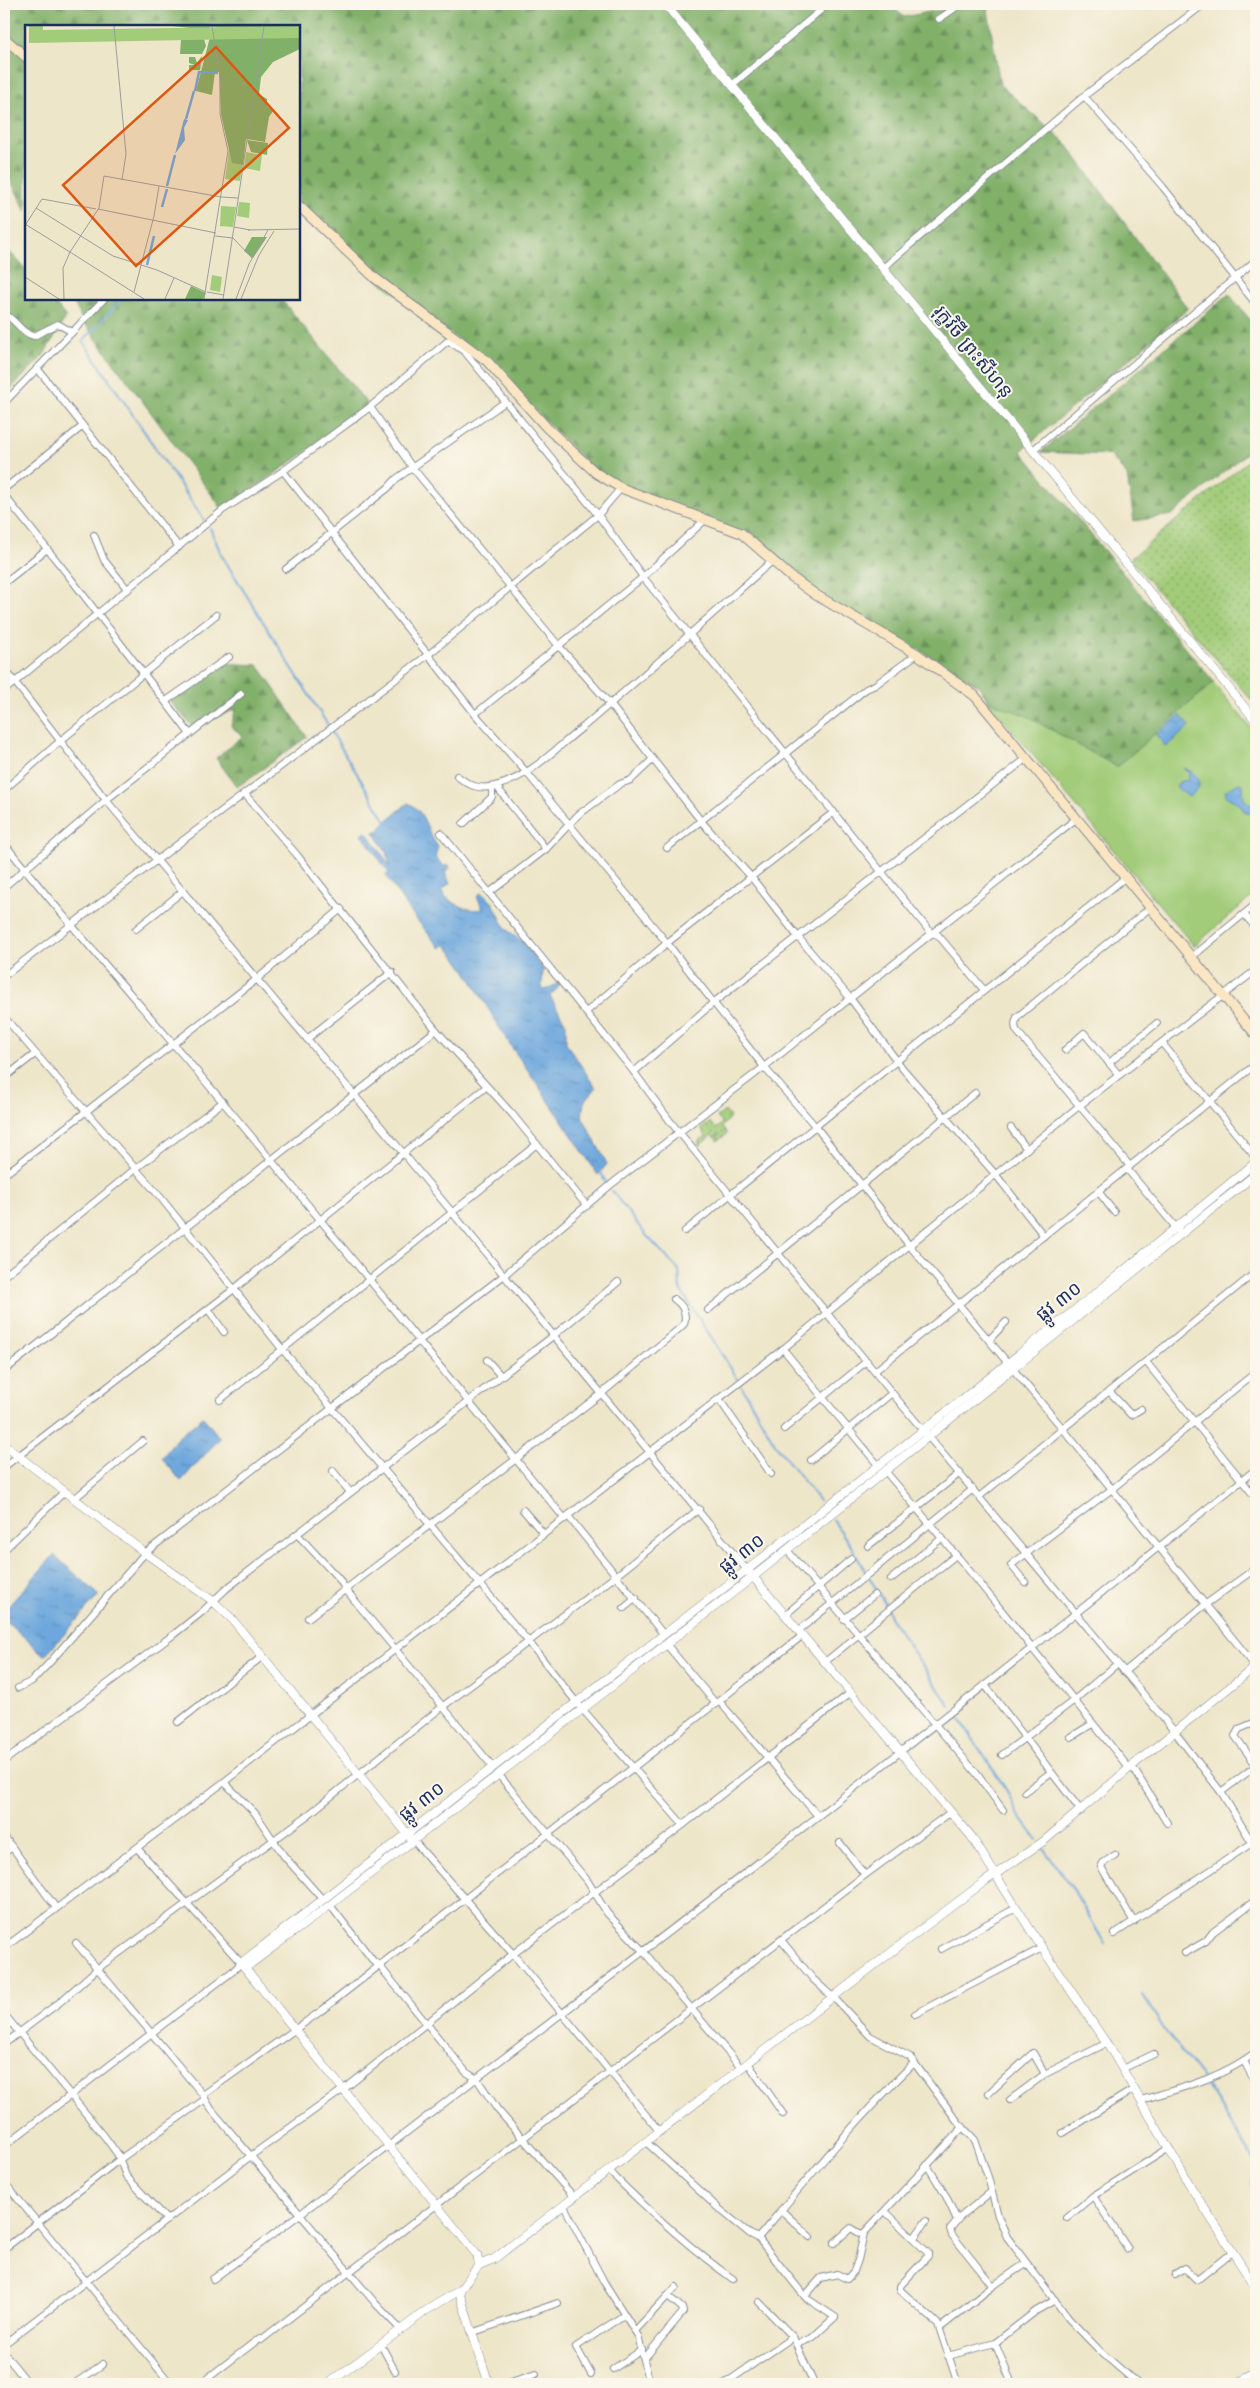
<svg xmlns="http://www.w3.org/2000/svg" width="1260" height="2388" viewBox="0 0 1260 2388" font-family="Mynerve,'Noto Sans Khmer',sans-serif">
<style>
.green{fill:#a2cc79;stroke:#5e7e6c}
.forest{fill:url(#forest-firs);stroke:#4e7064}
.park{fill:url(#park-dots);stroke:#5e7e6c}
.water{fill:url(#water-ripples);stroke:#446b9e}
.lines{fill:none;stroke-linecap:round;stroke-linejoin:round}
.stream{stroke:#6da7dd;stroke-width:2}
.minor-casing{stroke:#848a94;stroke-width:8}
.tertiary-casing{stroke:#848a94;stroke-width:9}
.secondary-casing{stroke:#848a94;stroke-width:11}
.minor{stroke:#fff;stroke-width:6}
.tertiary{stroke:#fff;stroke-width:8}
.secondary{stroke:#fbe6c3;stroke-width:9}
.labels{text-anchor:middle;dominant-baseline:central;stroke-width:4;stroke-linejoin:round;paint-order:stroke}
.street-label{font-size:19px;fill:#1b2f5e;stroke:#fbf7ec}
.inset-river{fill:none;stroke:#6da7dd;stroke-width:2.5}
.inset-road{fill:none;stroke:#9a9d9e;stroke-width:1}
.view{fill:#de5710;fill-opacity:0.15;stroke:#de5710;stroke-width:2.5}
.inset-edge{fill:none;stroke:#1b2f5e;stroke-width:2.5}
</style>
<defs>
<pattern id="forest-firs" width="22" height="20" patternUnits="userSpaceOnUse" patternTransform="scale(1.25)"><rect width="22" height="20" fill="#81b069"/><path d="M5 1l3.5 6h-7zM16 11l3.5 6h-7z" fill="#69905a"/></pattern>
<pattern id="park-dots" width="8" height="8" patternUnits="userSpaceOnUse" patternTransform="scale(1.25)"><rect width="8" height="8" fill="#a2cc79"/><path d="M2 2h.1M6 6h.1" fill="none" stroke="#83a666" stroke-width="1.8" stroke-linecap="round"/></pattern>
<pattern id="water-ripples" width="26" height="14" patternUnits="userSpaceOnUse" patternTransform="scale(1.25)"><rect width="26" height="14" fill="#6da7dd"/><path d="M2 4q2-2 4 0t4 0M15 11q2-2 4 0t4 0" fill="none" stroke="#5988b6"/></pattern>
</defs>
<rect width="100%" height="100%" fill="#fbf7ec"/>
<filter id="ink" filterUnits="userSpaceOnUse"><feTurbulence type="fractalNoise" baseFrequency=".02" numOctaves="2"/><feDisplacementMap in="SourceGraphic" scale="10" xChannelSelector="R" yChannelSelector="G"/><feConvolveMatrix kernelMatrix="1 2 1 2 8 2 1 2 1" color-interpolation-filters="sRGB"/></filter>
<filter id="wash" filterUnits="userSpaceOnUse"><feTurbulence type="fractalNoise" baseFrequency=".0096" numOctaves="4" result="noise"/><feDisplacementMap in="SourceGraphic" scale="20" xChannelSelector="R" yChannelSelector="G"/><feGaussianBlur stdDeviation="1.12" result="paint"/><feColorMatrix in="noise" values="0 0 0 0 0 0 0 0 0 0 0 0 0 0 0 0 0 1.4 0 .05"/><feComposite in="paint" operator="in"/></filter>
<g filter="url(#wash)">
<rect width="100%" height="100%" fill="#eee6c9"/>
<path class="green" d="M 1077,519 L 1256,734 L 1256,893 L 1194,946 L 990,704 L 979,686 L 921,651 Z"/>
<g class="forest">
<path d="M 4,4 L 889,4 L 904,17 L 969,4 L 987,4 L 1000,85 L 1065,142 L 1188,309 L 1021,451 L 1214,682 L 1117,767 L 1027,716 L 991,702 L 978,685 L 921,651 L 896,641 L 816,595 L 754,542 L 596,473 L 487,361 L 375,278 L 299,206 L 299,26 L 26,26 L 26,211 L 4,167 Z"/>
<path d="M 4,246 L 26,269 L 26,299 L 51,299 L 66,317 L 43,356 L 4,396 Z"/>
<path d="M 1229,294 L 1256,327 L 1256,445 L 1172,515 L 1134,521 L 1127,476 L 1110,455 L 1041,452 Z"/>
<path d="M 72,299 L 281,299 L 370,407 L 223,510 L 83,321 Z"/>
<path d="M 224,663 L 258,665 L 307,737 L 237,787 L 216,758 L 243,736 L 231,726 L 236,709 L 193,727 L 170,702 Z"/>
</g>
<g class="park">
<path d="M 1256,454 L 1256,699 L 1253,702 L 1130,559 Z"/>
<path d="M 725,1111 L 730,1117 L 722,1127 L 727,1134 L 717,1141 L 716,1139 L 719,1134 L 714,1138 L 712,1135 L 699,1146 L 699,1141 L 706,1136 L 701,1129 L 710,1122 L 716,1129 L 722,1123 L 717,1117 Z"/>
</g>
<g class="water">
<path d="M 1180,715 L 1190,726 L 1166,747 L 1156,735 Z"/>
<path d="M 1183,768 C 1193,771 1200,777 1199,788 L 1189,797 L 1176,787 L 1179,782 L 1188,780 L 1189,774 Z"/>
<path d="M 1239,783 L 1243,784 L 1244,800 C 1252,804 1256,807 1256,816 L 1244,811 L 1240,804 L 1227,797 L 1225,791 Z"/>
<path d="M 408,803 C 426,810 427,835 438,846 L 435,857 L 444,866 L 449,865 L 450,868 L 445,873 L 450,883 L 442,891 C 446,902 471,913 483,909 L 477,896 L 482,892 L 493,903 L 506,929 L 523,942 L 543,969 L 542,988 L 545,990 L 557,984 L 559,987 L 550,996 L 566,1024 L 566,1043 L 596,1088 L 584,1102 L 582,1116 L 607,1164 L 598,1175 C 570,1132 542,1090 513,1049 C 489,1014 473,975 445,944 L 440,948 L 408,909 L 386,875 L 389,873 L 364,837 L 362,834 L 365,831 L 376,844 L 390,867 L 387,853 L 374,832 L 380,830 L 384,823 Z"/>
<path d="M 203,1417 L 220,1438 L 181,1481 L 162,1458 L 176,1439 Z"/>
<path d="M 54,1555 L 99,1595 L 45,1656 L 4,1619 L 4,1611 Z"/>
</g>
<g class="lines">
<g class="stream">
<path d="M 122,299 L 83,341 L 204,520"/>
<path d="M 210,528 L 222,556 L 329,727"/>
<path d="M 331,731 L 387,823"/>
<path d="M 600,1170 L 606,1184"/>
<path d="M 612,1191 L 645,1234 L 679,1270 L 680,1289 L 739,1381"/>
<path d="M 741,1385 L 775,1444 L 819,1501"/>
<path d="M 833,1520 L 853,1549 L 866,1573"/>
<path d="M 869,1577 L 887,1607 L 890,1617 L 950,1706"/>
<path d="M 956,1713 L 1007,1791 L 1017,1813 L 1038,1841"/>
<path d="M 1041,1845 L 1073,1889 L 1105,1944"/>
<path d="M 1142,1995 L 1166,2032 L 1202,2078"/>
<path d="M 1205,2082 L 1255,2162 L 1251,2184 L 1256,2191"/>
</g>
</g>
</g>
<g filter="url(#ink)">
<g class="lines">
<defs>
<g id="minor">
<path d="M 939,19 L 961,4"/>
<path d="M 732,85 L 828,4"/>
<path d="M 1084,96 L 1163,187 L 1256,304"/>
<path d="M 883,268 L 1084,96 L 1204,4"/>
<path d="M 4,314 C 16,319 20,333 34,336 L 58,324 L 72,332"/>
<path d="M 449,341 L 465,352 L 598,515 L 643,577 L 931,933 L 938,935 L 984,990"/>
<path d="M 37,368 L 179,547"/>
<path d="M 4,403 L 104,299"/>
<path d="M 370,407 L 412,467 L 558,645 L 610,704 L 701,821 L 752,878 L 798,937 L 850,998 L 903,1069 L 996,1175 L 1044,1236"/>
<path d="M 1033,450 L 1256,260"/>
<path d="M 283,471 L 475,714 L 527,773 L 667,943 L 764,1067 L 816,1127 L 909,1245 L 1064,1430 L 1256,1667"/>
<path d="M 4,489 L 83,426"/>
<path d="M 4,495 L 68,575 L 190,734"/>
<path d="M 94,535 L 104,560 L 128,590"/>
<path d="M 286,569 L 388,488 L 396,479 L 505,402"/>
<path d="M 4,583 L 47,549"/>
<path d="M 4,668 L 106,800 L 404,1154 L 747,1570"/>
<path d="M 4,691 L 223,510 L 283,471 L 370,407 L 450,339"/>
<path d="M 166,701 L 229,657"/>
<path d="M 475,714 L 643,577 L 706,519"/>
<path d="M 457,776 C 470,786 479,790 495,786 C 529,778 556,748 583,727 C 647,673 709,617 772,561"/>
<path d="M 496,786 L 546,849"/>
<path d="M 4,790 L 59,742 L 216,615"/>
<path d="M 244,793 L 297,855 L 436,1030 L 513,1115 L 587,1206"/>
<path d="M 463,824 L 492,797 L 492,787"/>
<path d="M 441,833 L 634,1072 L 670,1121 L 892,1393 L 1174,1731 L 1221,1792 L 1256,1849"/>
<path d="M 4,843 C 77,935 156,1022 232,1113 C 344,1247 453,1384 565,1519"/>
<path d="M 667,848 L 866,689 L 875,685 L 917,654"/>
<path d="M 4,887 L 106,800 L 241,694"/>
<path d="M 489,893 L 546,849 L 578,815 L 620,784 L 631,780 L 652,760"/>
<path d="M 1244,914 L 1256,928"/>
<path d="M 136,929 L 183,891"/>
<path d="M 1192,957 L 1256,904"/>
<path d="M 4,976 L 429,654 L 598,515 L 621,488"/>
<path d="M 586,1012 L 667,943 L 834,812"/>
<path d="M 4,1017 L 161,1198 L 282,1349 L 528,1641 L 577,1703 L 683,1825"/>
<path d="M 307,1039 L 392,972"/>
<path d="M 1162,1043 L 1256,1158"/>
<path d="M 1065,1050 L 1084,1033 L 1119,1075"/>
<path d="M 1109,1063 L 1157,1023"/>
<path d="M 634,1072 L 713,1003 L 1027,758"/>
<path d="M 4,1078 L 35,1054"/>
<path d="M 1011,1128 L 1027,1149"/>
<path d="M 1130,1166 L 1016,1030 L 1015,1024 L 1017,1017 L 1151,907"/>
<path d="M 1127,1169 L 1178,1230"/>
<path d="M 4,1175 L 257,979 L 341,909"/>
<path d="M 1098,1191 L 1114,1212"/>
<path d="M 685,1231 L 1126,877"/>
<path d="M 4,1276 L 135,1169 L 223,1102"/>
<path d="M 208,1309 L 224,1332"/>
<path d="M 708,1310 L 975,1093"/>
<path d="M 989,1340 L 1006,1322"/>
<path d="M 783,1349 L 878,1465"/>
<path d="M 487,1360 L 501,1376"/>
<path d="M 1147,1363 L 1256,1498"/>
<path d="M 4,1371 L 436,1030"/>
<path d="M 875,1371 C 1002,1269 1130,1167 1256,1064"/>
<path d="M 1110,1392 L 1131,1415 L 1141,1409"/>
<path d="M 719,1399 L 771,1474"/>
<path d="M 220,1400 L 537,1144"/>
<path d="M 784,1429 L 867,1361"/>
<path d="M 811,1460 L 892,1393"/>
<path d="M 4,1467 L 234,1289 L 486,1087"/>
<path d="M 333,1471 L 350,1492"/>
<path d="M 886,1472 L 968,1569 L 1129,1768"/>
<path d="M 980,1496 L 1256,1272"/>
<path d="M 74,1499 L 143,1441"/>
<path d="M 523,1510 L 544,1534"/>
<path d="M 568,1516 L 664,1635"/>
<path d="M 297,1534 L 339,1579 L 346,1590 L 493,1767"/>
<path d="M 868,1546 L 960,1473"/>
<path d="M 4,1550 L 64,1492"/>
<path d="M 787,1550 L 977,1774 L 1003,1810"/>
<path d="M 891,1579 L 942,1538"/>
<path d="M 1025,1582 L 1011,1565 L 1112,1489 L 1256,1372"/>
<path d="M 624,1608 L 636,1598"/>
<path d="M 785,1615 L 851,1559"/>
<path d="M 308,1618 L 601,1394 L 680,1328 L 684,1324 C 687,1313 683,1305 674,1299"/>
<path d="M 844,1619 L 874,1595"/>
<path d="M 798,1631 L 973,1489"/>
<path d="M 666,1644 L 716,1704"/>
<path d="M 825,1662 L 956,1555"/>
<path d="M 1124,1672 L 1206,1604 L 1256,1568"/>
<path d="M 985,1685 L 1081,1811"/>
<path d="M 18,1688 L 32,1681 L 51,1661 L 145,1553 L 503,1276 L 613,1183 L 764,1067 L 1077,818"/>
<path d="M 719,1701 L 818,1816"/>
<path d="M 178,1722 L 263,1656"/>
<path d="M 1256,1722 L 1239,1729 L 1235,1736 L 1256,1765"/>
<path d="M 1071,1737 L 1092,1724"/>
<path d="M 1002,1755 L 1073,1701 L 1117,1664"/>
<path d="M 4,1761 L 173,1635 L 202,1612 L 226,1589 L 553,1336 L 618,1282"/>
<path d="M 1132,1766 L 1167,1823"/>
<path d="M 498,1774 L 587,1880 L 607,1913 L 644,1952 L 741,2068"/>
<path d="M 224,1782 L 255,1813 L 284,1856 L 323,1900"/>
<path d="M 1025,1792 L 1050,1773"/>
<path d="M 1221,1792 L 1256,1766"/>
<path d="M 4,1836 L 56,1908"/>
<path d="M 413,1840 L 513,1954 L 660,2132"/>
<path d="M 840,1843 L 865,1875"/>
<path d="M 4,1853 L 12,1847"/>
<path d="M 1115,1855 L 1103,1863 L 1101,1867 L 1134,1922"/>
<path d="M 330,1905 L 374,1962 L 378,1964 L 466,2072 L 477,2079 L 497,2109 L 574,2197"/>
<path d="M 1114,1934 L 1252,1843"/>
<path d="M 781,1940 L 813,1979 L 837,2001 L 870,2036 L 910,2057 L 958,2122 L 975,2140 L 988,2177 L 998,2216 L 1007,2237 L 1069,2319 L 1102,2353 L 1138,2384"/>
<path d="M 76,1943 L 203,2095 L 211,2109 L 376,2304 L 401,2330"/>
<path d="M 4,1948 L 224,1782 L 783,1349 L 1079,1106 L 1256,970"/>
<path d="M 941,1949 L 1016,1908"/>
<path d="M 1185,1953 L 1206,1941 L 1213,1932 L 1256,1900"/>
<path d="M 4,2014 L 105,2137 L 118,2155 L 126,2176 L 167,2220"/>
<path d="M 915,2014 L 1042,1948"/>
<path d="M 4,2044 L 60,2002 L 97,1969 L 308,1815 L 442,1707 L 617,1575 L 699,1509"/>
<path d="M 1244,2061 L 1256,2084"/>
<path d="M 748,2063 L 783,2114"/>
<path d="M 1122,2069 L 1154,2054"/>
<path d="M 989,2093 L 1033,2053 L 1045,2074"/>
<path d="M 203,2095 L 321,2011 L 802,1636"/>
<path d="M 1010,2100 L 1045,2074 L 1107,2043"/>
<path d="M 1141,2100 C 1182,2088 1222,2078 1256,2052"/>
<path d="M 1063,2133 L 1134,2089"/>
<path d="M 646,2142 L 717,2207 L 750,2234 L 758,2238 L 806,2298 L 835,2317 L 812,2338 L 797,2344"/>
<path d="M 4,2146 L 233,1971 L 241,1963 L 137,1848"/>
<path d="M 927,2165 L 946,2196 L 957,2220"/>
<path d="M 609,2171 C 648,2210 688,2247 733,2279"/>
<path d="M 4,2182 L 171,2384"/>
<path d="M 991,2192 L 959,2218 L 950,2229 L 952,2235 L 993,2286"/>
<path d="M 1093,2196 L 1128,2249"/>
<path d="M 564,2206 L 604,2282 L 638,2336 L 650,2384"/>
<path d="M 781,2210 L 810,2237"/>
<path d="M 885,2211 L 928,2253 L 928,2256 L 900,2286 L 900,2290 L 938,2324 L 958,2384"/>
<path d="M 1067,2218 L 1093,2196 L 1169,2148"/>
<path d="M 758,2238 C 808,2178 858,2117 914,2063"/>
<path d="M 914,2238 L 926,2221"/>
<path d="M 834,2243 L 851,2228 L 861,2234 L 864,2233"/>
<path d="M 4,2249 L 120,2159 L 204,2100"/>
<path d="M 1175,2274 L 1185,2268 L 1197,2280 L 1232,2252"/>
<path d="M 213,2279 C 303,2214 389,2145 477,2078 C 740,1879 999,1676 1256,1469"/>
<path d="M 805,2296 L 821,2278 L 837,2274 L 847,2279 L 854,2271 L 858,2260 L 864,2233 L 963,2127"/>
<path d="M 759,2302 L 793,2337 L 814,2384"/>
<path d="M 940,2328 L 993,2286 L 1026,2263"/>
<path d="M 635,2331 L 676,2287"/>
<path d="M 471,2333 L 558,2303"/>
<path d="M 261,2340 L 865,1875 L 951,1812"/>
<path d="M 995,2343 L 1012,2384"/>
<path d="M 4,2344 L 252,2155 L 352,2083 L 513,1954 L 683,1825 L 850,1693"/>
<path d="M 381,2345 L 395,2371"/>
<path d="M 4,2353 L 29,2384"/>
<path d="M 948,2356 L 995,2343 L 1036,2311 L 1055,2300"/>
<path d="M 644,2359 L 683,2312 L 682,2308 L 668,2296"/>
<path d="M 613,2369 L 642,2350"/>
<path d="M 591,2374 L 576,2347 L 624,2315"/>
<path d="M 74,2384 L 103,2364"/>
<path d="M 200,2384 L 260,2338"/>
<path d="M 504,2384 L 536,2374"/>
<path d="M 724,2384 L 793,2337"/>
</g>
<g id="tertiary">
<path d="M 665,4 L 1256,721"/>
<path d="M 4,1445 L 145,1553 L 213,1601 L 232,1619 L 410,1837"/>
<path d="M 750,1573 L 971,1836 L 1042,1948 L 1113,2053 L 1194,2192 L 1256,2288"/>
<path d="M 245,1968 L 330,1905 L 753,1577 L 1256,1174"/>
<path d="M 479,2265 L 494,2259 L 907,1940 L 984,1882 L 1044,1841 L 1132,1766 L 1256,1666"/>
<path d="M 328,2384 L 427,2310 L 460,2290"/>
<path d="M 489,2384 L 460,2295 L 460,2290 L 479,2265 L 477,2255 L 241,1963 L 747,1570 L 1095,1294 L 1256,1162"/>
<path d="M 1236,2384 L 1256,2373"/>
</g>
<g id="secondary">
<path d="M 4,38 L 26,57"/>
<path d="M 299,206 L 375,278 L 487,361 L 547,428 L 596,473 L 621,488 L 741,533 L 791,577 L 816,595 L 917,654 L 975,696 L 1256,1035"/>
</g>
</defs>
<use href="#minor" class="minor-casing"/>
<use href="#tertiary" class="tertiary-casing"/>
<use href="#secondary" class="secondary-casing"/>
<use href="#minor" class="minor"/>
<use href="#tertiary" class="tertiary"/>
<use href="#secondary" class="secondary"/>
</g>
</g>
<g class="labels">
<g class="street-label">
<text transform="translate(973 352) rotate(51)">រុក្ខវិថី ព្រះសីហនុ</text>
<text transform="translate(1059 1302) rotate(-38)">ផ្លូវ ៣០</text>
<text transform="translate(742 1554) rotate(-38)">ផ្លូវ ៣០</text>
<text transform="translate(422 1802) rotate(-38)">ផ្លូវ ៣០</text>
</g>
</g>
<g transform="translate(25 25)">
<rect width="275" height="275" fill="#eee6c9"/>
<path d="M 220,122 L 215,156 L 200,154 L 204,125 ZM 214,177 L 225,178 L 224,193 L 212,191 ZM 196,181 L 211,182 L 208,202 L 195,201 ZM 187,250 L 197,252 L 195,267 L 185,265 Z" fill="#a2cc79"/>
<path d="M 147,1 L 275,1 L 275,24 L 248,37 L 236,52 L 234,69 L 242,74 L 242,81 L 248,86 L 244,92 L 240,117 L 221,114 L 218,140 L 207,138 L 196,90 L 194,47 L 190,47 L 187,70 L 171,66 L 185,12 L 205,3 L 185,2 L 184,5 ZM 156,14 L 179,14 L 181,21 L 177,29 L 155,29 ZM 177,31 L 175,45 L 164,45 L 164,40 L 170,40 L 164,38 L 164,32 L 170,32 L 172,38 ZM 222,115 L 243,118 L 242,130 L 226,127 ZM 227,212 L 242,212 L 228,233 L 219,226 ZM 166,261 L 181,268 L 178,274 L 160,274 Z" fill="#81b069"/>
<path d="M 4,1 L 18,1 L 18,5 L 275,1 L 275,13 L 4,18 Z" fill="#a2cc79"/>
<path d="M 221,127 L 237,130 L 235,146 L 219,143 Z" fill="#a2cc79"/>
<path d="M 159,94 L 163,95 L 159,103 L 160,115 L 150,129 Z" fill="#6da7dd"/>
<path class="inset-river" d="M 170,66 L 174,47 L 193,48M 161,94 L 169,66M 142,161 L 150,130M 137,182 L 142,164M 122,240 L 129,211"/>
<path class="inset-road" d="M 89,1 L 101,129 L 97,155M 196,172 L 213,173M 11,183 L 88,231 L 132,245 L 181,267M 73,184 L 191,208M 0,199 L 45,227 L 38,243 L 39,274M 1,199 L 17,174 L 71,184M 209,202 L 239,1M 223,205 L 275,204M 190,211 L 208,213 L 227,233M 45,227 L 74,183 L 79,151 L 196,172M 45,227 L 119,274M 0,252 L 34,274M 109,267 L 129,191 L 134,161M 182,267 L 199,270M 140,274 L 149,253M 179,274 L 203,126 L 195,89 L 195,52 L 187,1M 198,274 L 209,202 L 225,205M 211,274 L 224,239 L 243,205M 216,274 L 234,230 L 249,206"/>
<path class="view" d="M 191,22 L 264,103 L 111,241 L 38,160 Z"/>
<rect width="275" height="275" class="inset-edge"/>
</g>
<rect width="1260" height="2388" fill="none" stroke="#fbf7ec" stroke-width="20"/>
</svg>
